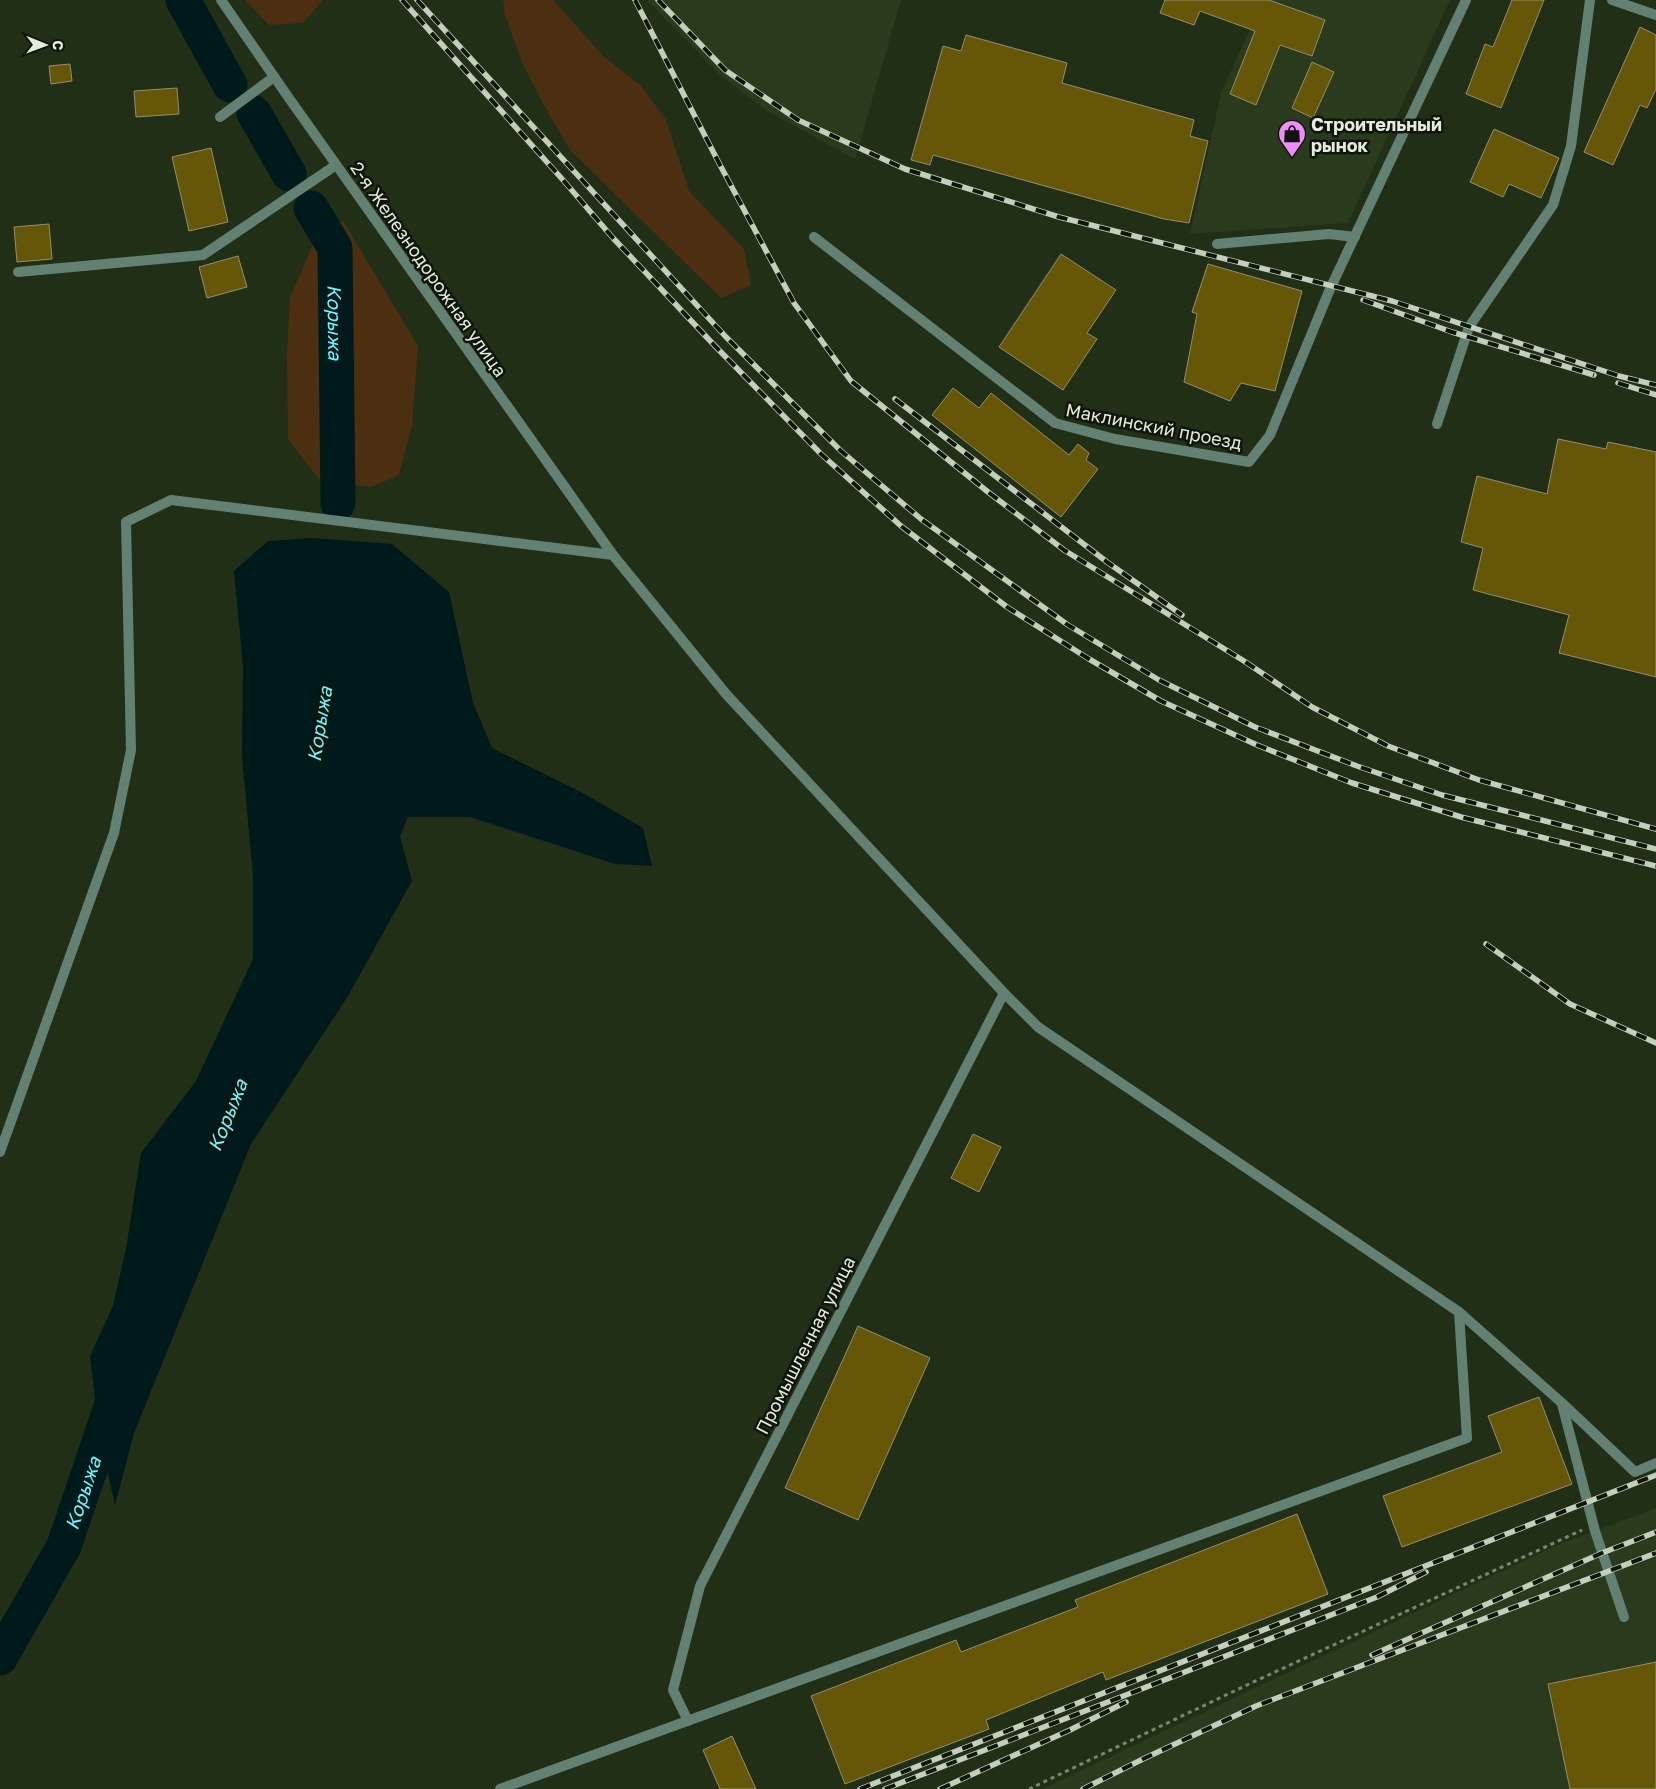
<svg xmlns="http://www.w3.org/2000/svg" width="1656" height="1789" viewBox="0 0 1656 1789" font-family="'Golos Text',sans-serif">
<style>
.built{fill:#2a3a1c}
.green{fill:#4c2f10}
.water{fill:#00191a}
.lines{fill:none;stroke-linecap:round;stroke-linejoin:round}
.river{stroke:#00191a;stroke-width:35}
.building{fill:#655707;stroke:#948e70}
.path{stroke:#7a8571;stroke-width:3;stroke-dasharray:4 4;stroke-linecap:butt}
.service{stroke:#628173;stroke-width:10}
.minor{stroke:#628173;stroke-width:10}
.rail-casing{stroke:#c4cebd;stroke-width:5.5}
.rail{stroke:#0f150b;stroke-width:4;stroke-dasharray:11;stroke-linecap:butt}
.labels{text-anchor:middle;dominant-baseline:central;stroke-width:5;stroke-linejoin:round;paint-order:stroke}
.poi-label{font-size:18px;font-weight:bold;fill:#e3ecdd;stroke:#0f150b;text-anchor:start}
.street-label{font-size:18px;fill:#e3ecdd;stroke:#0f150b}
.water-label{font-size:19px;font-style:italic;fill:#6cf9fe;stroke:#0f150b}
</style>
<rect width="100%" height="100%" fill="#222f17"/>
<g class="built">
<path d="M 647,0 L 901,0 L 855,159 L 767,111 L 721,76 Z"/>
<path d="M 1263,0 L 1450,0 L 1348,223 L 1190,234 L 1221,93 Z"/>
<path d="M 1656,1508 L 1656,1789 L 1042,1789 L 1555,1546 Z"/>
</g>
<g class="green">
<path d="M 245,0 L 323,0 L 303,23 L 269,25 Z"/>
<path d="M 503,0 L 553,0 L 604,57 L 641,86 L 666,120 L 689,191 L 744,249 L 751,285 L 721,298 L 570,150 L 546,109 L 522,62 L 505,15 Z"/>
<path d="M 343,221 L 418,346 L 412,425 L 399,475 L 371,487 L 319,479 L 288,439 L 287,353 L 290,298 L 321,226 Z"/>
</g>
<path class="water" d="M 311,538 L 392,544 L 449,592 L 473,703 L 492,748 L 581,792 L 643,828 L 652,866 L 615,864 L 470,817 L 408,817 L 400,836 L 412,881 L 348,996 L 251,1144 L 134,1433 L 115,1505 L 99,1434 L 90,1356 L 113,1306 L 126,1249 L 141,1153 L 196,1081 L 253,959 L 253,875 L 242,757 L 243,666 L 234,571 L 268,541 Z"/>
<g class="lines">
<g class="river">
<path d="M 183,0 L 230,85"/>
<path d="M 254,113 L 289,174"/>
<path id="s1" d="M 311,208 L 335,248 L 338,503"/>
<path id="s2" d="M 0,1658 L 64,1546 L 115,1395"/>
</g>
</g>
<g class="building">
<path d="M 1165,0 L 1269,0 L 1325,20 L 1312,56 L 1280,45 L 1256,105 L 1230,94 L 1255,31 L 1200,11 L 1194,25 L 1160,13 Z"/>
<path d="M 1512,0 L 1544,0 L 1501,108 L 1466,94 L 1485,44 L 1493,47 Z"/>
<path d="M 1640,27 L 1656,35 L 1656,89 L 1647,108 L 1640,105 L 1613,165 L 1584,152 Z"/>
<path d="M 966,35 L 1067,63 L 1062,83 L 1194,120 L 1190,136 L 1208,141 L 1189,223 L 1164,219 L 933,155 L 930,165 L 911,160 L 943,46 L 961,51 Z"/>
<path d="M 1312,62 L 1334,72 L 1313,118 L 1292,108 Z"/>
<path d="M 70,64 L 72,81 L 51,84 L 49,66 Z"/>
<path d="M 177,88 L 179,114 L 136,117 L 134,91 Z"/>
<path d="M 1494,129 L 1559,158 L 1541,198 L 1509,184 L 1503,197 L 1470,182 Z"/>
<path d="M 211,148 L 228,222 L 189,231 L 172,157 Z"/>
<path d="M 49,224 L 52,259 L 17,262 L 14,227 Z"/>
<path d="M 1061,254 L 1116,290 L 1087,333 L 1097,339 L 1063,390 L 999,347 Z"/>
<path d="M 238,256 L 247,287 L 207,298 L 199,267 Z"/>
<path d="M 1208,264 L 1302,291 L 1275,391 L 1241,383 L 1230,401 L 1184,382 L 1197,314 L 1192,312 Z"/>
<path d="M 953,388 L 979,408 L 991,393 L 1069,455 L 1078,444 L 1089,453 L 1086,460 L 1098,469 L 1061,517 L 932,415 Z"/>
<path d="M 1558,439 L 1606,449 L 1608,442 L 1656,452 L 1656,677 L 1559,653 L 1569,615 L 1473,590 L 1483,548 L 1461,542 L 1477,476 L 1547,494 Z"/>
<path d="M 973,1134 L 1001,1147 L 979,1192 L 951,1178 Z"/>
<path d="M 858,1326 L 930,1358 L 858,1520 L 785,1488 Z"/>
<path d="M 1539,1397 L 1572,1484 L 1402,1547 L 1383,1496 L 1502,1452 L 1488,1416 Z"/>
<path d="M 1297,1514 L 1328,1594 L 1106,1680 L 1103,1672 L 986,1720 L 989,1729 L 845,1784 L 811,1696 L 956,1640 L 961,1652 L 1078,1607 L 1075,1600 Z"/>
<path d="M 1656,1662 L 1656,1789 L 1570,1789 L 1548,1684 Z"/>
<path d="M 732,1736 L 756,1789 L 720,1789 L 703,1750 Z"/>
</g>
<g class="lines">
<path class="path" d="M 1029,1789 L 1249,1684 L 1582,1530"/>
<g class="service">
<path d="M 220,117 L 274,77"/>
<path d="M 1217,244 L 1329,234 L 1355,237"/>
<path d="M 18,272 L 203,255 L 336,165"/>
<path d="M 1437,424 L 1469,327 L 1553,205 L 1571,146 L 1590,0"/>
<path d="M 0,1152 L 114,833 L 131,750 L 126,522 L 171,500 L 613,555"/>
<path d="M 1459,1312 L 1562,1403 L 1635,1472 L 1656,1463"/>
<path d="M 1562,1404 L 1595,1531 L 1624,1617"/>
</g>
<g class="minor">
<path d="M 221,0 L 291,101 L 613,555 L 726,694 L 1004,993 L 1038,1027 L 1459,1312 L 1467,1438 L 500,1789"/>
<path d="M 1612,0 L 1656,15"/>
<path d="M 814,237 L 1055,423 L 1115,439 L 1249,462 L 1270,435 L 1330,289 L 1466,0"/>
<path d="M 688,1721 L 673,1690 L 700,1586 L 1004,993"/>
</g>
<defs>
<g id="rail">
<path d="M 402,0 L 563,180 L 613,238 L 715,346 L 821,454 L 901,526 L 1007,607 L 1089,659 L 1161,701 L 1257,745 L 1352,783 L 1461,817 L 1656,866"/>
<path d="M 417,0 L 726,337 L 841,451 L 921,519 L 1068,625 L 1159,680 L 1255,727 L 1357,766 L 1442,795 L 1656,849"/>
<path d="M 635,0 L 720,165 L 794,303 L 851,381 L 988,492 L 1064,550 L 1244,661 L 1312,707 L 1388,746 L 1479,780 L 1656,829"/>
<path d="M 658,0 L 725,70 L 798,120 L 905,169 L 1059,217 L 1392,301 L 1619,376 L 1656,385"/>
<path d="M 1363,300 L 1452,332 L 1594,375"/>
<path d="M 1618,383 L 1656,395"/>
<path d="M 895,399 L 1107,562 L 1182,615"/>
<path d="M 1486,944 L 1570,1004 L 1656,1043"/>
<path d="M 1372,1655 L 1602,1553 L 1656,1532"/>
<path d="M 860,1789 L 1656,1475"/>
<path d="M 885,1789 L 1377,1597 L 1426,1572"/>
<path d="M 940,1789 L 1070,1730 L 1126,1702"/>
<path d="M 1083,1789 L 1143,1759 L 1256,1706 L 1656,1553"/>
</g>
</defs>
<use href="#rail" class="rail-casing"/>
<use href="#rail" class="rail"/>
</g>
<defs>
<symbol id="shop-pin" viewBox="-11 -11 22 30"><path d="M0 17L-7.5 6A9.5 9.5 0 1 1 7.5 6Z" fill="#ee8cf8" stroke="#0f150b"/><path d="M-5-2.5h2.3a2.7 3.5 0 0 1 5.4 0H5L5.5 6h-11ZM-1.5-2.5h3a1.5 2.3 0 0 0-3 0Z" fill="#111"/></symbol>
</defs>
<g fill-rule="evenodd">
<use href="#shop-pin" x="1276" y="118" width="32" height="43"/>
</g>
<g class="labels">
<g class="poi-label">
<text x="1311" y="124">Строительный<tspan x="1311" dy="21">рынок</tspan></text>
</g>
<g class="street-label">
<text transform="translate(429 269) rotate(55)">2-я Железнодорожная улица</text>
<text transform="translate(1154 426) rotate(11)">Маклинский проезд</text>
<text transform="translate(805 1345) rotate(-63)">Промышленная улица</text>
</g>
<g class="water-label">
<text stroke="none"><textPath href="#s1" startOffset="121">Корыжа</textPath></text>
<text transform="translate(319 724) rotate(-81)">Корыжа</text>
<text transform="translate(227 1115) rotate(-68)">Корыжа</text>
<text stroke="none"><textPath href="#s2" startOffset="185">Корыжа</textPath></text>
</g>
</g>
<g transform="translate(45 45) rotate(91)" stroke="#0f150b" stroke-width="4" paint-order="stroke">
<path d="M0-4L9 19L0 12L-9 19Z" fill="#e3ecdd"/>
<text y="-8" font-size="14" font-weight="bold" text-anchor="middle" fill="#e3ecdd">С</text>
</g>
</svg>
